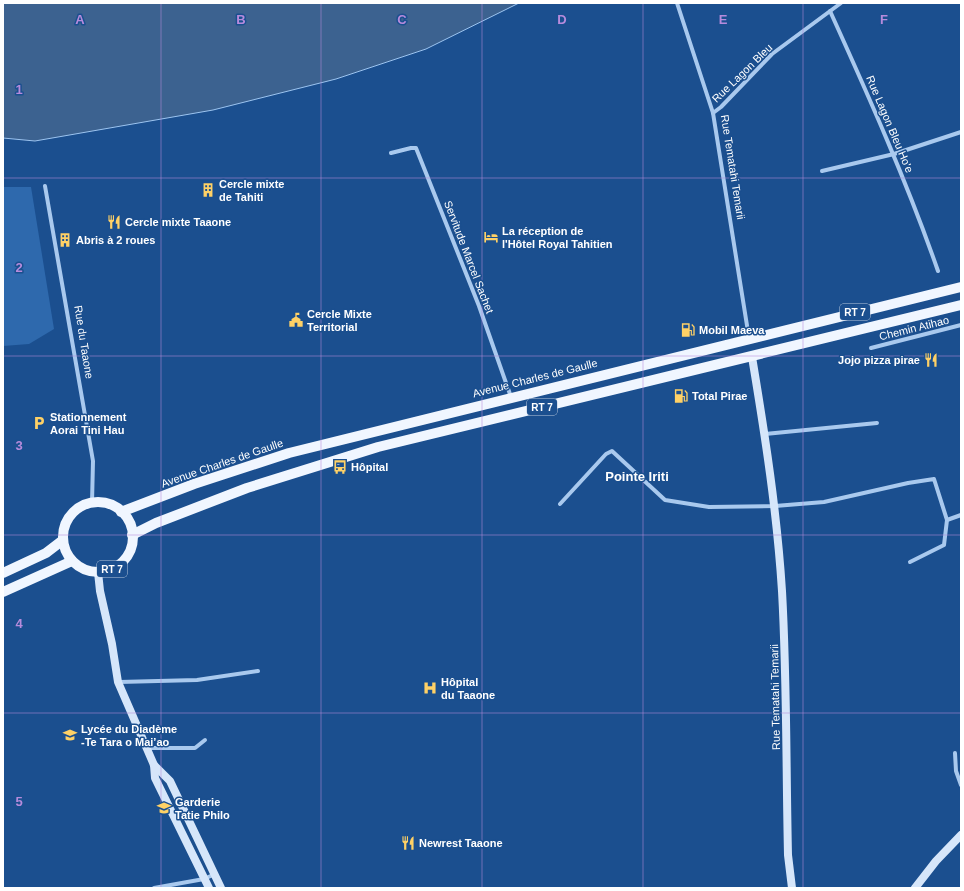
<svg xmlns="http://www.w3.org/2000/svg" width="964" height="891" viewBox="0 0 964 891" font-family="Helvetica,sans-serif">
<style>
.green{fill:#2e69ad}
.water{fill:#3c6290;stroke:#9cc4f0}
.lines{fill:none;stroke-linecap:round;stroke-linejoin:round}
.minor{stroke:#a9c9ee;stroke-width:4}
.secondary{stroke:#d6e6fa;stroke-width:8}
.primary{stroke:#f0f6ff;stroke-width:10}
.grid{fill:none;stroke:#b68bdc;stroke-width:1;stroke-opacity:0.55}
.labels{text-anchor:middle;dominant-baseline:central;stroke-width:3;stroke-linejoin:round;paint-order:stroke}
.shield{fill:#1b4f8f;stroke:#bbcadd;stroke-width:1}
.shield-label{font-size:10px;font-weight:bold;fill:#fff}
.street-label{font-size:11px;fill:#fff;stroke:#1b4f8f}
.poi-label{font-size:11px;font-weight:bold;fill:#fff;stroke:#1b4f8f;text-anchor:start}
.quarter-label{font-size:13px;font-weight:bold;fill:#fff;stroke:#1b4f8f}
.grid-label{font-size:13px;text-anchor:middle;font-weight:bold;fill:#b68bdc;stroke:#1b4f8f;stroke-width:3;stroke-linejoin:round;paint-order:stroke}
</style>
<rect width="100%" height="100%" fill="#1b4f8f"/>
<path class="green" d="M 3,187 L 31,187 L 54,329 L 29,344 L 3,346 Z"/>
<path class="water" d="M 3,3 L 519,3 L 426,49 L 336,79 L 213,110 L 35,141 L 3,138 Z"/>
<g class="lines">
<g class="minor">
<path d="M 677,3 L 713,113 L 749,338"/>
<path d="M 830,11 C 869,97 907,182 938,271"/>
<path d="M 713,113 L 721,107 L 772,54 L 841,3"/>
<path d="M 391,153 L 411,148 L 416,148 L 479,306 L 511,397"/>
<path d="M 822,171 L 894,154 L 961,132"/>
<path d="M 45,186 L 93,461 L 92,503"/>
<path d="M 871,348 L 961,325"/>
<path d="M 765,434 L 877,423"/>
<path d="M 560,504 L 606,454 L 612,451 L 665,500 L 709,507 L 775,506 L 824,502 L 908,483 L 934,479 L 947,520"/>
<path d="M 910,562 L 944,545 L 947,520 L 961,515"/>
<path d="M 119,682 L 197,680 L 258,671"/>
<path d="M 147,748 L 195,748 L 205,740"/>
<path d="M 955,753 L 956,771 L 961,785"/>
<path d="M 154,888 L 204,879 L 215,874"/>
</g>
<g class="secondary">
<path d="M 752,357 C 765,435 777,512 782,591 C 787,679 786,767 788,855 L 792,888"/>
<path d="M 98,572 L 100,591 L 112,644 L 118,682 L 154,765 L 155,778 L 209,888"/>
<path d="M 154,765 L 170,781 L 221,888"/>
<path d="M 915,888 L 936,861 L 961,835"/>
</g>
<g class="primary">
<circle cx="98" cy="537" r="35"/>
<path d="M 121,512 L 194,484 L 289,453 L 961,287"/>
<path d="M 132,535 L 156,523 L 247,488 L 378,447 L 961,305"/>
<path d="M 3,573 L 46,553 L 63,540"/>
<path d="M 3,592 L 72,561"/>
</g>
</g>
<path class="grid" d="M 161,3 L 161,888M 321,3 L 321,888M 482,3 L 482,888M 643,3 L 643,888M 803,3 L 803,888M 3,178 L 961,178M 3,356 L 961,356M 3,535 L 961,535M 3,713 L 961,713"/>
<defs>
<symbol id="building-bare" viewBox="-9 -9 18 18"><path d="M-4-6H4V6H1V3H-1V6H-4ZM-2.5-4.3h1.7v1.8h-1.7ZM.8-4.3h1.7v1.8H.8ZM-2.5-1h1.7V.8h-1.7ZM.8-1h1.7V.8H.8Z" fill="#ffd166" stroke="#1b4f8f" stroke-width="2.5" paint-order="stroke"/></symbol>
<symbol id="restaurant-bare" viewBox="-9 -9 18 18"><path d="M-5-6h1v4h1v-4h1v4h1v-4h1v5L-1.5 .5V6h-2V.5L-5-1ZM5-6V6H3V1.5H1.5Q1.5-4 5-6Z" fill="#ffd166" stroke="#1b4f8f" stroke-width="2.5" paint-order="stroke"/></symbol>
<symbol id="hotel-bare" viewBox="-9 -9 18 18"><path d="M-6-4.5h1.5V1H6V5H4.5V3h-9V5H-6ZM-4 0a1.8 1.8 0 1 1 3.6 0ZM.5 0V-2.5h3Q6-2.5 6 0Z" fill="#ffd166" stroke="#1b4f8f" stroke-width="2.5" paint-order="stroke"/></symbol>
<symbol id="civic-bare" viewBox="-9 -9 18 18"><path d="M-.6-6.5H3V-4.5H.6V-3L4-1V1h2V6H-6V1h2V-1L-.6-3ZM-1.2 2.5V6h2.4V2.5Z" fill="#ffd166" stroke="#1b4f8f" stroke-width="2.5" paint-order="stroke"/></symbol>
<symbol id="fuel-bare" viewBox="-9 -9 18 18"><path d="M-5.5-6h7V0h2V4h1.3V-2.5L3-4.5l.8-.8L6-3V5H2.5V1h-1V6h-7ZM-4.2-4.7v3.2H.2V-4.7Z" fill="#ffd166" stroke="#1b4f8f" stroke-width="2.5" paint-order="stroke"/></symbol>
<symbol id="parking-bare" viewBox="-9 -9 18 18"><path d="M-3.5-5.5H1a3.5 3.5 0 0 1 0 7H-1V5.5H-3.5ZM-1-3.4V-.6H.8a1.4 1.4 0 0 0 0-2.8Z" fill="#ffd166" stroke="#1b4f8f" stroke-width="2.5" paint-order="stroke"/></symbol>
<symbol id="bus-bare" viewBox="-9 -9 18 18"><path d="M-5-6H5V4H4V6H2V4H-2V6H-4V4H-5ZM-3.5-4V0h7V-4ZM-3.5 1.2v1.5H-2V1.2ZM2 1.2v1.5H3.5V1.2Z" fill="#ffd166" stroke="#1b4f8f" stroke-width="2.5" paint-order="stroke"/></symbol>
<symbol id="hospital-bare" viewBox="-9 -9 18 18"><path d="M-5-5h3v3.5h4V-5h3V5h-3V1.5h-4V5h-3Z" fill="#ffd166" stroke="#1b4f8f" stroke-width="2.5" paint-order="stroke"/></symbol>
<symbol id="school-bare" viewBox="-9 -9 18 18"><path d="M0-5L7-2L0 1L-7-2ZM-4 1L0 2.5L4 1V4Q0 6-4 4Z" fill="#ffd166" stroke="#1b4f8f" stroke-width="2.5" paint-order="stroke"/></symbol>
</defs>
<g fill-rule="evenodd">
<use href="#building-bare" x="198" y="180" width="20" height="20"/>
<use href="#restaurant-bare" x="104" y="212" width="20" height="20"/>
<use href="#hotel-bare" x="481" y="227" width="20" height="20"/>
<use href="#building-bare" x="55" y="230" width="20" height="20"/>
<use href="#civic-bare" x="286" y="310" width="20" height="20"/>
<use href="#fuel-bare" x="678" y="320" width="20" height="20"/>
<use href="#restaurant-bare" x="921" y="350" width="20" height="20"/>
<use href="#fuel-bare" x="671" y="386" width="20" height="20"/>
<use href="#parking-bare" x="29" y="413" width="20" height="20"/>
<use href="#bus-bare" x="330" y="457" width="20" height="20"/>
<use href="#hospital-bare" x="420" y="678" width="20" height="20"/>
<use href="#school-bare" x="60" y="725" width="20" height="20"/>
<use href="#school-bare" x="154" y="798" width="20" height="20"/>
<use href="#restaurant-bare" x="398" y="833" width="20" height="20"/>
</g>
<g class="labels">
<g class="shield">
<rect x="840" y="304" width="30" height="16" rx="3"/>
<rect x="527" y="399" width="30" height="16" rx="3"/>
<rect x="97" y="561" width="30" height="16" rx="3"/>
</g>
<g class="shield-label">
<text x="855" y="312">RT 7</text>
<text x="542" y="407">RT 7</text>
<text x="112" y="569">RT 7</text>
</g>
<g class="street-label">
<text transform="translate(742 73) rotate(-44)">Rue Lagon Bleu</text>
<text transform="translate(890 124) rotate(67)">Rue Lagon Bleu Ho'e</text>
<text transform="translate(733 167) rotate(81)">Rue Tematahi Temarii</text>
<text transform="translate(469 257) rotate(69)">Servitude Marcel Sachet</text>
<text transform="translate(914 328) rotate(-14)">Chemin Atihao</text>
<text transform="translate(84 342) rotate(81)">Rue du Taaone</text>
<text transform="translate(535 378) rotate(-14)">Avenue Charles de Gaulle</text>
<text transform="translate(222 463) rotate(-19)">Avenue Charles de Gaulle</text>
<text transform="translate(775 697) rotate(-91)">Rue Tematahi Temarii</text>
</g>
<g class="poi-label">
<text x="219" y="184">Cercle mixte<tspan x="219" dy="13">de Tahiti</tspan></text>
<text x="125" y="222">Cercle mixte Taaone</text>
<text x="502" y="231">La réception de<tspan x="502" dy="13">l'Hôtel Royal Tahitien</tspan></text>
<text x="76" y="240">Abris à 2 roues</text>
<text x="307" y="314">Cercle Mixte<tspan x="307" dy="13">Territorial</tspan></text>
<text x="699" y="330">Mobil Maeva</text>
<text x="920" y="360" text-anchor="end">Jojo pizza pirae</text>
<text x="692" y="396">Total Pirae</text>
<text x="50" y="417">Stationnement<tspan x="50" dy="13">Aorai Tini Hau</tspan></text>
<text x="351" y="467">Hôpital</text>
<text x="441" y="682">Hôpital<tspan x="441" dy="13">du Taaone</tspan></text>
<text x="81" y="729">Lycée du Diadème<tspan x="81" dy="13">-Te Tara o Mai’ao</tspan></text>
<text x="175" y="802">Garderie<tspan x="175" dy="13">Tatie Philo</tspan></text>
<text x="419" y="843">Newrest Taaone</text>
</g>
<g class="quarter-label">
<text x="637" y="476">Pointe Iriti</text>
</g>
</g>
<g class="grid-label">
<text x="80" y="24">A</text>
<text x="241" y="24">B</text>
<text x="402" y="24">C</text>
<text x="562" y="24">D</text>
<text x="723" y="24">E</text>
<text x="884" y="24">F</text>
<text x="19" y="94">1</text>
<text x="19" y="272">2</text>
<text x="19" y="450">3</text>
<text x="19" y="628">4</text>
<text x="19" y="806">5</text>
</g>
<rect width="964" height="891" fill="none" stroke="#ffffff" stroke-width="8"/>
</svg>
